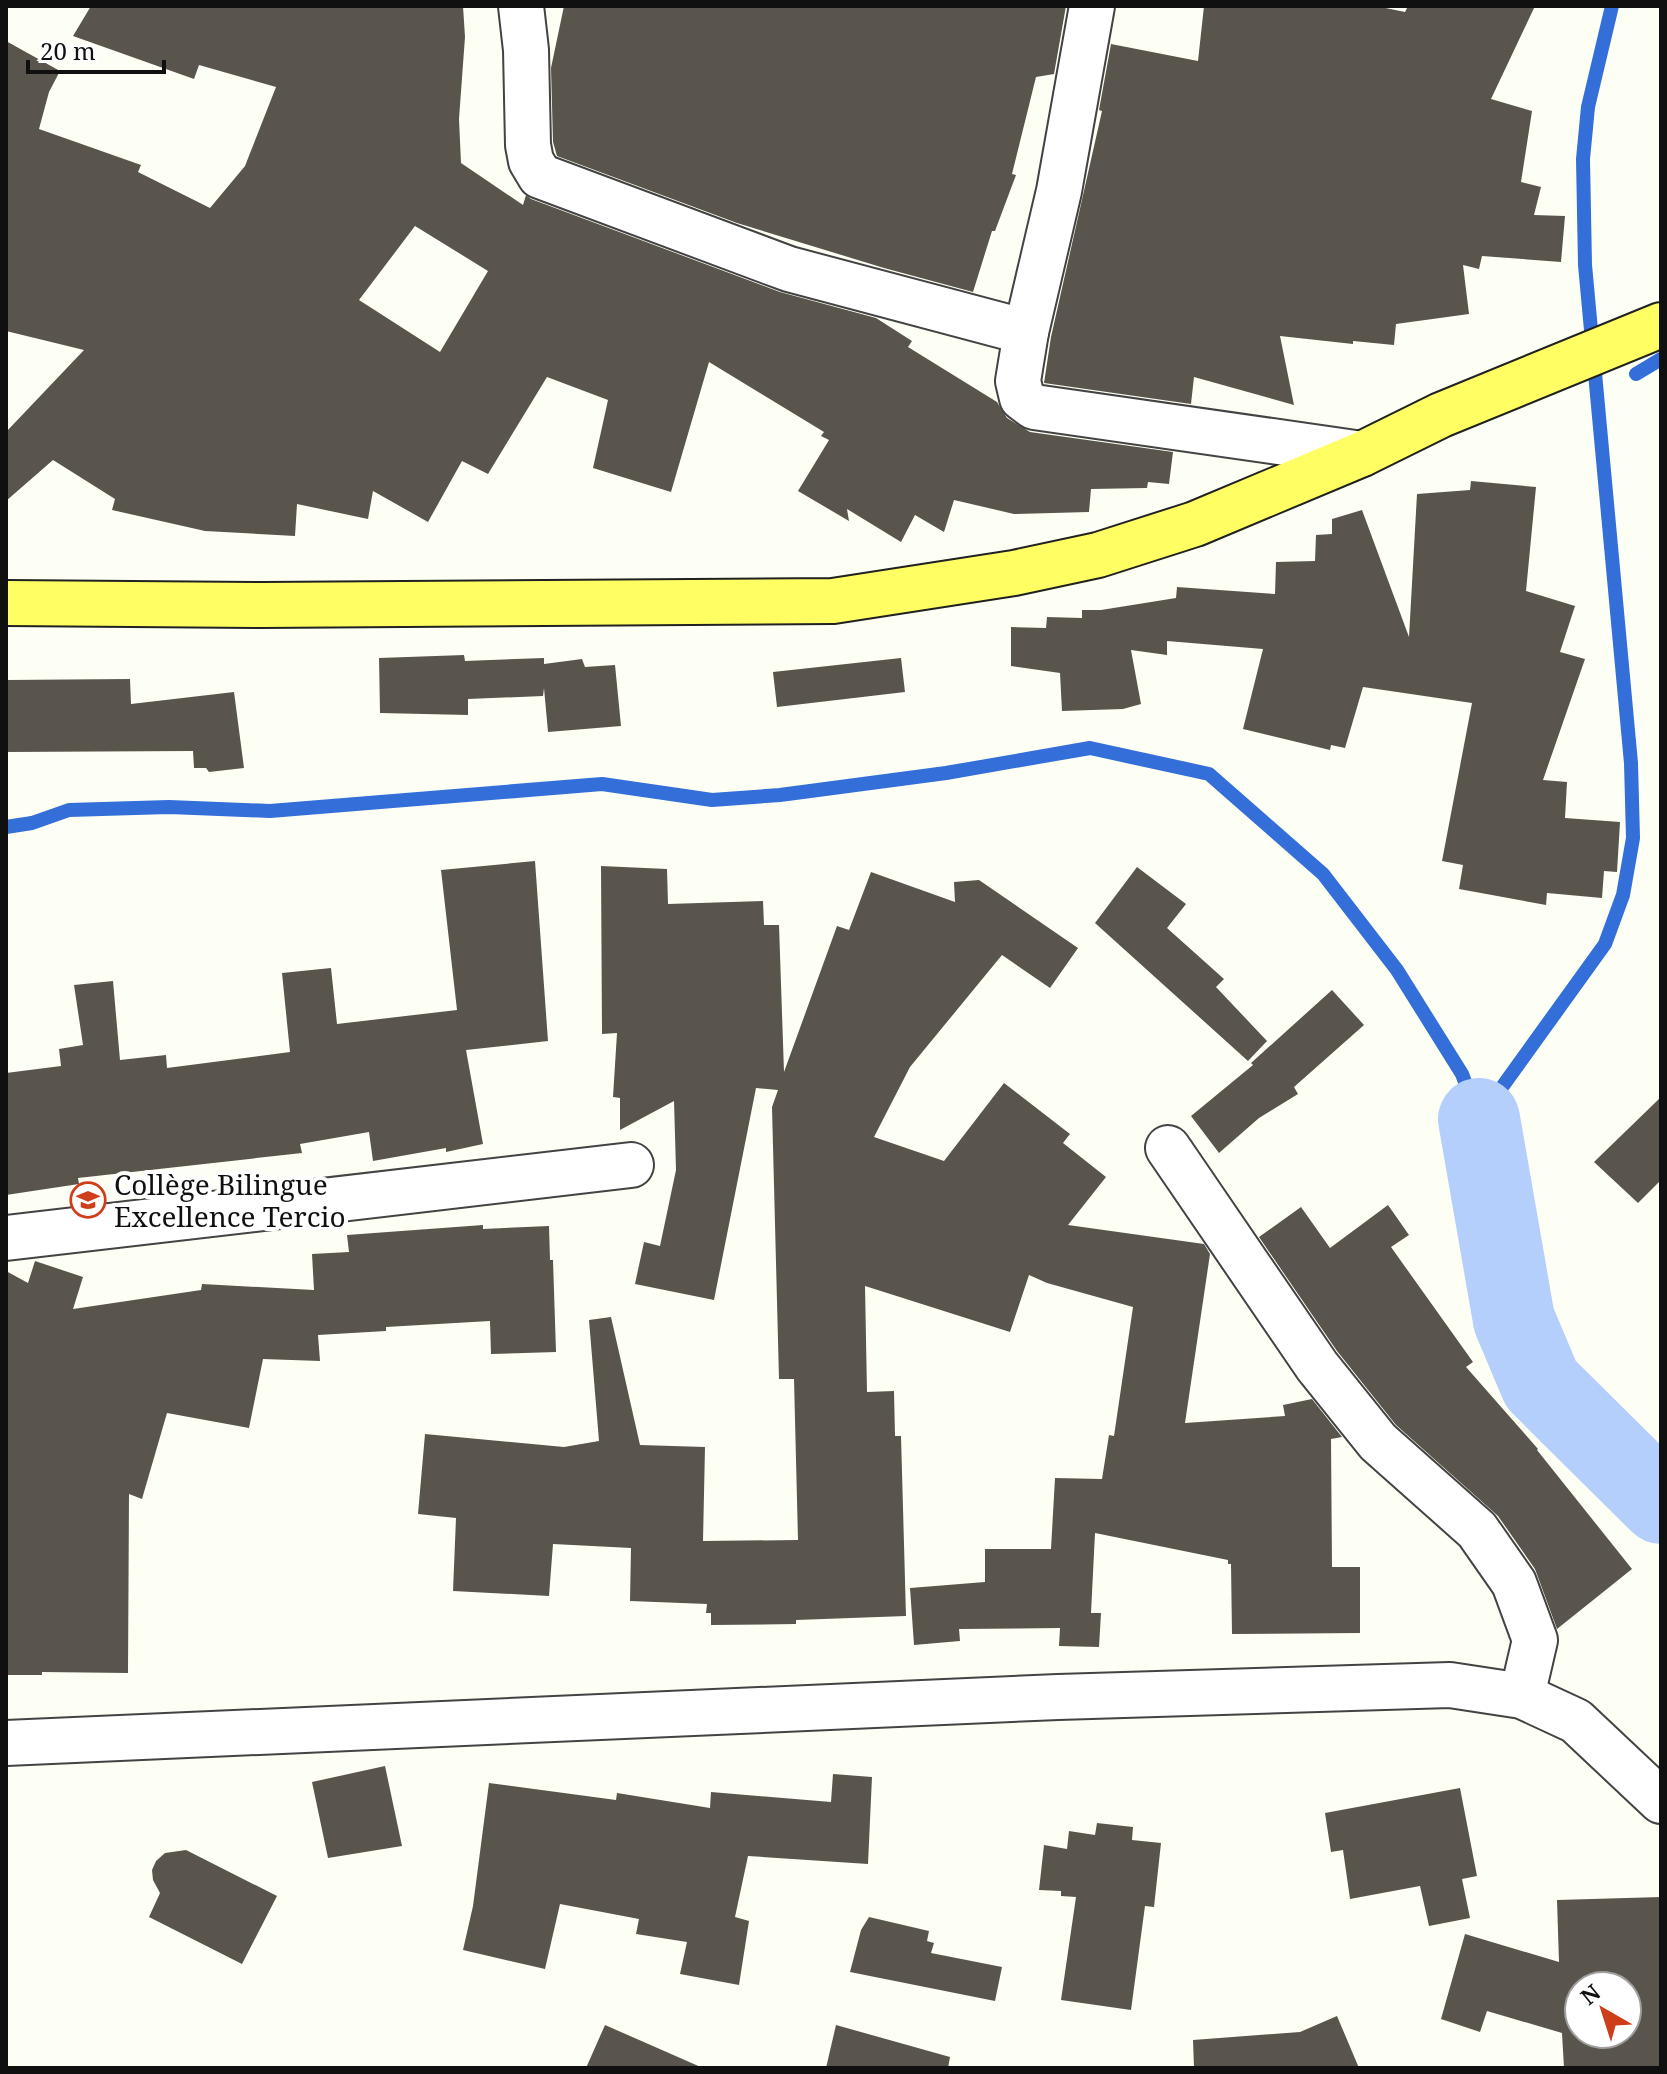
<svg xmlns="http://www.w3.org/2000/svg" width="1667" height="2074" viewBox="0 0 1667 2074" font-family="'Noto Serif',serif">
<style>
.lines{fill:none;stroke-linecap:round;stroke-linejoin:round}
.stream{stroke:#346fd9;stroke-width:14}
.river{stroke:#b4cffb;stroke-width:82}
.building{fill:#5a554c;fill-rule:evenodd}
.minor-casing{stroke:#434343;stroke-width:48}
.major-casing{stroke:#212121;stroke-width:48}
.minor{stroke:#fff;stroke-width:44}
.major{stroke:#ffff64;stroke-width:44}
.labels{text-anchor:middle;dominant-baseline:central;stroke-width:8;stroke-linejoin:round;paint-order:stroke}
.poi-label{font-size:28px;fill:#101010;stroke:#fff;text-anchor:start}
</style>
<rect width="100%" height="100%" fill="#fefff4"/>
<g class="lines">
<g class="stream">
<path d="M 1636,374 L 1661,359"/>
<path d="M 6,827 L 32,823 L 69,810 L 169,807 L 270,811 L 602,784 L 712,800 L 780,795 L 946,773 L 1090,748 L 1209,774 L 1323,874 L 1397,970 L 1462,1074 L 1479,1119"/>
<path d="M 1479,1119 L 1605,944 L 1623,895 L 1633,838 L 1631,763 L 1585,265 L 1583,159 L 1588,107 L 1612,6"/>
</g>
<path class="river" d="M 1479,1119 L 1514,1320 L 1541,1384 L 1661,1503"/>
</g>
<g class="building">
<path d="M 91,6 L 463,6 L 465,37 L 459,119 L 461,163 L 523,205 L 526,195 L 531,199 L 780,292 L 876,318 L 912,341 L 908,347 L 997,402 L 1007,418 L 1030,432 L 1173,452 L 1169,484 L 1148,482 L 1147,488 L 1091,489 L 1089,512 L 1014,514 L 954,500 L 944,532 L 915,515 L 901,542 L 847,509 L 849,521 L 798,491 L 829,440 L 821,436 L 824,432 L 709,362 L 671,492 L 593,468 L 608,400 L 547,377 L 488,474 L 462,461 L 428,522 L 373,491 L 368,519 L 297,504 L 295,536 L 205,531 L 112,510 L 115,499 L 53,460 L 6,501 L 6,432 L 84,350 L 6,331 L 6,41 L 60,71 L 49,92 L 39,129 L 141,165 L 138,172 L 210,208 L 245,166 L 276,87 L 199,65 L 194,79 L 73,36 ZM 415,226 L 488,271 L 440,352 L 359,300 Z"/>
<path d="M 564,6 L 1066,6 L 1054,74 L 1036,77 L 1012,174 L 1016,175 L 995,231 L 992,231 L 973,292 L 884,268 L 737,223 L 557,156 L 553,142 L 551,68 Z"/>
<path d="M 1204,6 L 1376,6 L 1405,12 L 1408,6 L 1535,6 L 1491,99 L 1532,111 L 1521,182 L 1541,187 L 1534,215 L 1565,216 L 1561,262 L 1482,256 L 1479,269 L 1463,265 L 1469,314 L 1396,324 L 1394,345 L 1353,341 L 1353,344 L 1280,336 L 1294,405 L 1194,377 L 1191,404 L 1044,383 L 1051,337 L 1102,111 L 1099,110 L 1111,44 L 1198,61 Z"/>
<path d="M 1471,481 L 1536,487 L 1526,591 L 1575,606 L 1560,652 L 1585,659 L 1543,780 L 1567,782 L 1565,818 L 1620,822 L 1617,872 L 1604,871 L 1602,898 L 1547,893 L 1546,905 L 1459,889 L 1463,865 L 1442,861 L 1472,703 L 1363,687 L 1345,748 L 1331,745 L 1330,750 L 1243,729 L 1263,649 L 1167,641 L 1167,655 L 1131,650 L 1141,704 L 1123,709 L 1062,711 L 1060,673 L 1011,666 L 1011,627 L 1046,628 L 1047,617 L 1082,618 L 1082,610 L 1101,610 L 1176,598 L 1177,587 L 1275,594 L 1276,562 L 1315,561 L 1316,535 L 1332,534 L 1332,519 L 1362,510 L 1409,637 L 1417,494 L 1470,490 Z"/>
<path d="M 464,655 L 465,661 L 544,658 L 544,664 L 582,659 L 585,667 L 615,665 L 621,726 L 548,732 L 544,688 L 543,696 L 468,699 L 468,715 L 380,713 L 379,658 Z"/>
<path d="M 901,658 L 905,692 L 777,707 L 773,672 Z"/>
<path d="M 130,679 L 131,704 L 234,692 L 244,768 L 209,772 L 206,768 L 194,768 L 193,751 L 6,752 L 6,680 Z"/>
<path d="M 535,861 L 548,1041 L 466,1050 L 483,1144 L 446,1152 L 446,1148 L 373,1161 L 369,1132 L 300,1144 L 302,1153 L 78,1178 L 79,1184 L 6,1195 L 6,1073 L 61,1066 L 59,1049 L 83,1045 L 74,985 L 113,981 L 120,1060 L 166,1055 L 167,1068 L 290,1052 L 282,973 L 331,968 L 337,1024 L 457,1010 L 441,870 Z"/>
<path d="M 601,866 L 667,869 L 668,904 L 763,901 L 764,925 L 779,925 L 784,1072 L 837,926 L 849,930 L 871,872 L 955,902 L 954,882 L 979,880 L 1078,948 L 1050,988 L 1002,955 L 910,1067 L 874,1137 L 944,1161 L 1004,1083 L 1070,1134 L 1063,1143 L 1106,1177 L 1068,1225 L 1204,1244 L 1210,1254 L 1185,1423 L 1285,1416 L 1283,1405 L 1312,1399 L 1342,1437 L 1331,1439 L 1332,1567 L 1360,1567 L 1360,1633 L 1232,1634 L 1231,1564 L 1228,1564 L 1228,1560 L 1095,1533 L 1091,1613 L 1101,1613 L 1099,1647 L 1059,1646 L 1060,1628 L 959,1629 L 960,1641 L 914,1645 L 910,1588 L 985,1582 L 985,1549 L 1051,1549 L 1055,1478 L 1102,1479 L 1109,1435 L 1114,1436 L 1133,1307 L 1047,1283 L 1029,1275 L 1010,1332 L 865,1286 L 867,1392 L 894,1391 L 895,1436 L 901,1436 L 906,1616 L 796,1620 L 796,1624 L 711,1625 L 711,1613 L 706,1613 L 707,1604 L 630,1601 L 631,1548 L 553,1544 L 549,1596 L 453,1591 L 456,1518 L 418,1514 L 425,1434 L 564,1447 L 599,1441 L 589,1320 L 611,1317 L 640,1445 L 705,1447 L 703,1541 L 798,1540 L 794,1379 L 779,1379 L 772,1107 L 778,1090 L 756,1088 L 714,1300 L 635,1284 L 644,1242 L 660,1246 L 676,1170 L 674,1101 L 620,1130 L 620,1098 L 613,1097 L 617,1033 L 602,1034 Z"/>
<path d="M 1137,867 L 1186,904 L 1167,928 L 1224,979 L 1216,987 L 1267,1041 L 1248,1061 L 1095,923 Z"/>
<path d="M 1332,990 L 1364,1025 L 1294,1087 L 1298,1094 L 1259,1118 L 1219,1153 L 1191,1116 L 1253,1065 L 1251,1063 Z"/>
<path d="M 1661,1097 L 1661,1180 L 1638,1203 L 1594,1162 Z"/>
<path d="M 1388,1205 L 1409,1235 L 1391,1247 L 1473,1362 L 1466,1367 L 1538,1449 L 1537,1450 L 1632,1569 L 1557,1629 L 1535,1569 L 1498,1516 L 1396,1425 L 1337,1351 L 1259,1237 L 1301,1207 L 1330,1248 Z"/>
<path d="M 483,1225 L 483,1229 L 549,1226 L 550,1260 L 553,1260 L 556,1352 L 491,1354 L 490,1321 L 386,1327 L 386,1331 L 318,1335 L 320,1361 L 263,1359 L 249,1428 L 167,1413 L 142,1499 L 129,1494 L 128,1673 L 42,1672 L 42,1675 L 6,1675 L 6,1271 L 28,1283 L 35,1261 L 83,1277 L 73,1309 L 201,1290 L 202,1284 L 314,1290 L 312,1254 L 349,1252 L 347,1235 Z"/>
<path d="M 385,1766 L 402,1846 L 328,1858 L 312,1782 Z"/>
<path d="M 833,1774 L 872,1777 L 868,1864 L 748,1856 L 735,1917 L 749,1921 L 739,1985 L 680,1974 L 687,1942 L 636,1934 L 639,1919 L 560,1904 L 545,1969 L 463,1950 L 473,1906 L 489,1783 L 616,1800 L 617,1793 L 710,1808 L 711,1792 L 831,1802 Z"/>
<path d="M 1460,1788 L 1477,1876 L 1462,1879 L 1470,1918 L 1429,1926 L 1420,1886 L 1350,1899 L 1343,1850 L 1331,1852 L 1325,1813 Z"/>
<path d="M 1097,1823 L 1133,1827 L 1132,1840 L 1161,1843 L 1154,1907 L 1145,1906 L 1131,2010 L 1061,2000 L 1076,1897 L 1061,1896 L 1061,1891 L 1039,1890 L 1044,1845 L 1067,1849 L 1069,1831 L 1095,1835 Z"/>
<path d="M 186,1850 L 277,1896 L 242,1964 L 149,1917 L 160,1893 L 153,1880 L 152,1870 L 156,1861 L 165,1853 Z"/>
<path d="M 1661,1897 L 1661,2068 L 1564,2068 L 1562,2033 L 1487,2011 L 1480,2032 L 1441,2019 L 1465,1934 L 1559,1962 L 1557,1900 ZM 1579,1986 L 1627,1986 L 1627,2034 L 1579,2034 Z"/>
<path d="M 869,1917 L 929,1931 L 927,1941 L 934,1943 L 931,1953 L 1002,1967 L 995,2001 L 850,1972 L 861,1930 Z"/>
<path d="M 1337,2016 L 1359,2068 L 1194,2068 L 1193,2040 L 1300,2032 Z"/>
<path d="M 605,2025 L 703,2068 L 586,2068 Z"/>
<path d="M 836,2025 L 950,2057 L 948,2068 L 826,2068 Z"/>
</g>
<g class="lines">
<defs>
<g id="minor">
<path d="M 521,6 L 526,50 L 528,145 L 531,161 L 540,176 L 789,269 L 1026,332 L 1059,191 L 1092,6"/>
<path d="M 1026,332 L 1018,381 L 1022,398 L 1034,407 L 1362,454"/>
<path d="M 1168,1148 L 1317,1366 L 1378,1442 L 1477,1530 L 1514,1583 L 1535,1640 L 1522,1696"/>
<path d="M 6,1238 L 631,1165"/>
<path d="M 6,1743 L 1058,1697 L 1450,1685 L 1522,1696 L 1576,1721 L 1661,1801"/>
</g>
<path id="major" d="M 6,603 L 262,605 L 833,601 L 1014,573 L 1098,555 L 1195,524 L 1362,454 L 1441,415 L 1661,325"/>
</defs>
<use href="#minor" class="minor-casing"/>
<use href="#major" class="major-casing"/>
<use href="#minor" class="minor"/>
<use href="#major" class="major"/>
</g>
<defs>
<symbol id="school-ring" viewBox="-11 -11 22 22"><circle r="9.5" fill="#fff" stroke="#ce3e1b" stroke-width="1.5"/><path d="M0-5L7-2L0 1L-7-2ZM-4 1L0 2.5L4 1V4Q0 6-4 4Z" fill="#ce3e1b"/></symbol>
</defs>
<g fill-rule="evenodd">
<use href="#school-ring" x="68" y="1180" width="40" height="40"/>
</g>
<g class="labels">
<g class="poi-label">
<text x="114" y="1184">Collège Bilingue<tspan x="114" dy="32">Excellence Tercio</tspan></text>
</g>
</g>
<rect width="1667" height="2074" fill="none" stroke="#101010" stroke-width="16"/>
<g transform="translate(1603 2010) rotate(321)"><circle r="38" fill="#ffffff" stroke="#9f9f9f" stroke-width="2"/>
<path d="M0-6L14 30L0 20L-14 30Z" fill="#ce3e1b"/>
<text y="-12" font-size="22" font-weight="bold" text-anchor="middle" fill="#101010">N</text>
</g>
<path d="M28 60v12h136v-12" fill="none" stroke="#101010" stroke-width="4"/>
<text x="40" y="60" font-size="24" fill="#101010" stroke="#ffffff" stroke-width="6" paint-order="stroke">20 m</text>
</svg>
